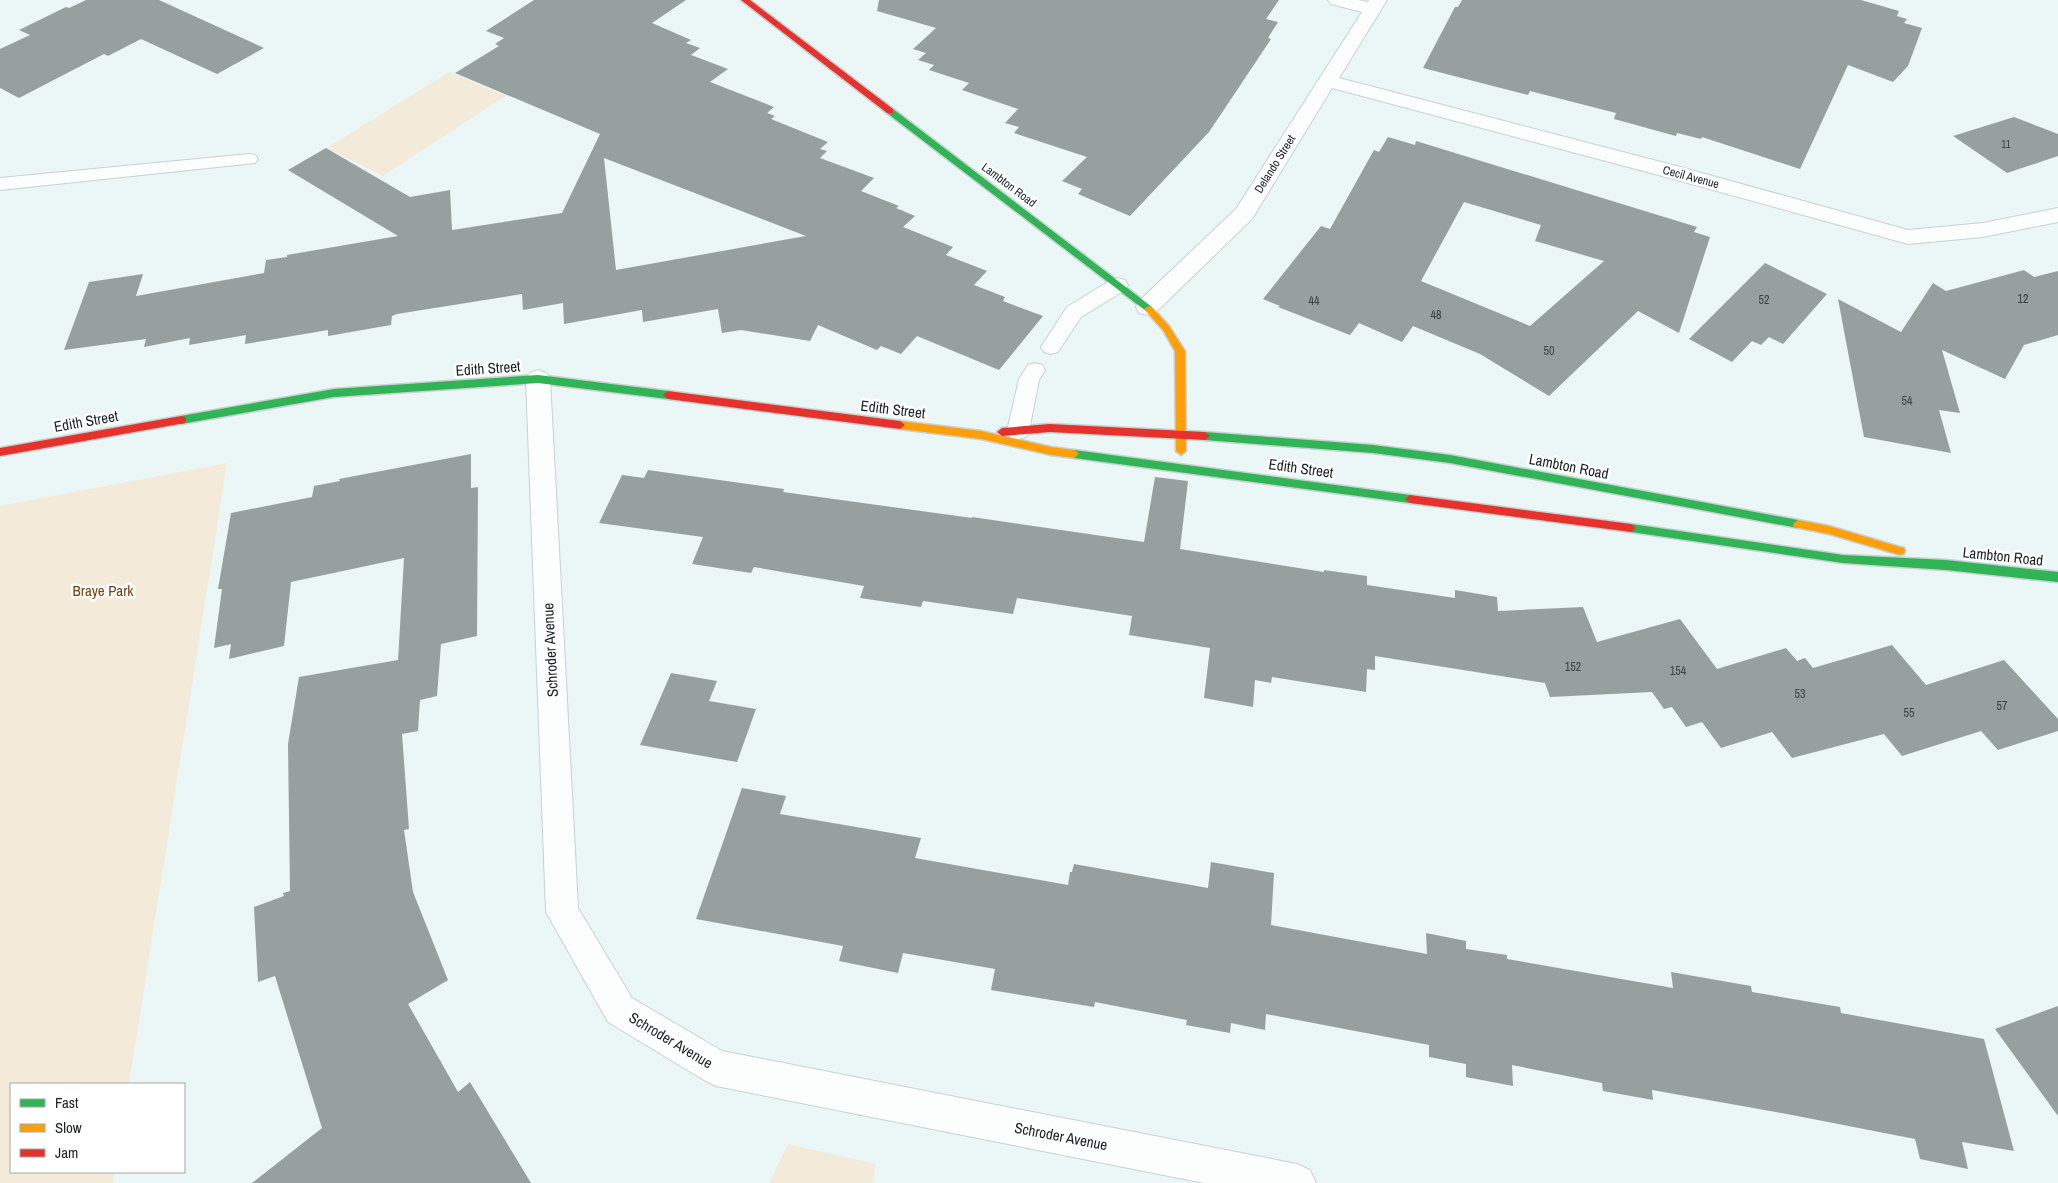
<svg xmlns="http://www.w3.org/2000/svg" width="2058" height="1183" viewBox="0 0 2058 1183" font-family="'Archivo Narrow',sans-serif">
<style>
.green{fill:#f4eada}
.building{fill:#96a09f;fill-rule:evenodd}
.lines{fill:none;stroke-linecap:round;stroke-linejoin:round}
.lane-casing{stroke:#c7d2d1;stroke-width:2}
.street-casing{stroke:#c7d2d1;stroke-width:2}
.fast-casing{stroke:#c7d2d1;stroke-width:3}
.slow-casing{stroke:#c7d2d1;stroke-width:3}
.jam-casing{stroke:#c7d2d1;stroke-width:3}
.lane{fill:#fcfefe;fill-rule:evenodd}
.street{fill:#fcfefe;fill-rule:evenodd}
.fast{fill:#30b455;fill-rule:evenodd}
.slow{fill:#ff9f0a;fill-rule:evenodd}
.jam{fill:#e5322d;fill-rule:evenodd}
.labels{text-anchor:middle;dominant-baseline:central;stroke-width:5;stroke-linejoin:round;paint-order:stroke}
.far-number-label{font-size:11px;fill:#3a4342}
.far-street-label{font-size:12px;fill:#1b2423;stroke:#fff}
.number-label{font-size:12px;fill:#3a4342}
.street-label{font-size:15px;fill:#1b2423;stroke:#fff}
.park-label{font-size:15px;fill:#72440f;stroke:#fff}
</style>
<rect width="100%" height="100%" fill="#eaf7f6"/>
<g class="green">
<path d="M 449,72 L 505,96 L 383,176 L 327,148 Z"/>
<path d="M 227,463 L 129,1084 L 11,1084 L 11,1172 L 115,1172 L 113,1183 L 0,1183 L 0,506 Z"/>
<path d="M 788,1144 L 876,1164 L 872,1183 L 769,1183 Z"/>
</g>
<g class="building">
<path d="M 86,0 L 159,0 L 264,48 L 217,74 L 141,39 L 108,56 L 104,54 L 19,98 L 0,88 L 0,49 L 30,35 L 19,30 L 66,7 L 69,8 Z"/>
<path d="M 534,0 L 686,0 L 652,23 L 691,40 L 686,43 L 700,48 L 691,55 L 728,69 L 710,82 L 774,107 L 767,113 L 775,116 L 771,119 L 828,142 L 820,149 L 827,151 L 820,158 L 874,178 L 861,191 L 899,206 L 896,208 L 915,216 L 903,227 L 953,247 L 946,255 L 987,271 L 974,285 L 1005,297 L 1003,301 L 1043,316 L 999,370 L 917,336 L 901,354 L 881,346 L 877,350 L 818,325 L 810,341 L 741,330 L 722,333 L 718,309 L 643,322 L 642,310 L 564,324 L 563,303 L 523,310 L 522,294 L 397,314 L 392,316 L 391,325 L 328,336 L 328,330 L 245,344 L 246,335 L 189,345 L 190,338 L 144,347 L 146,339 L 64,350 L 89,282 L 143,274 L 136,296 L 264,273 L 266,260 L 287,257 L 287,255 L 398,236 L 288,170 L 326,148 L 410,197 L 450,190 L 452,230 L 562,213 L 600,134 L 455,73 L 499,46 L 495,44 L 504,38 L 486,31 ZM 604,158 L 806,236 L 616,270 Z"/>
<path d="M 879,0 L 1279,0 L 1266,19 L 1278,22 L 1268,38 L 1271,39 L 1209,132 L 1130,216 L 1078,194 L 1082,189 L 1062,181 L 1087,157 L 1014,133 L 1019,127 L 1005,123 L 1018,109 L 962,90 L 969,83 L 929,70 L 934,65 L 918,60 L 926,53 L 913,49 L 936,28 L 877,11 Z"/>
<path d="M 1462,0 L 1861,0 L 1899,11 L 1897,16 L 1907,19 L 1904,23 L 1922,28 L 1908,66 L 1893,82 L 1848,65 L 1800,169 L 1702,137 L 1701,139 L 1677,133 L 1676,136 L 1614,119 L 1616,113 L 1530,91 L 1528,95 L 1423,68 L 1455,7 L 1458,7 Z"/>
<path d="M 2014,117 L 2058,134 L 2058,156 L 2007,173 L 1953,136 Z"/>
<path d="M 1388,137 L 1415,145 L 1416,141 L 1697,227 L 1694,232 L 1710,237 L 1679,333 L 1638,311 L 1549,396 L 1480,354 L 1413,326 L 1402,342 L 1359,323 L 1350,335 L 1278,307 L 1280,306 L 1263,299 L 1321,226 L 1330,229 L 1374,150 L 1379,152 ZM 1464,202 L 1541,225 L 1535,241 L 1604,261 L 1530,326 L 1421,281 Z"/>
<path d="M 1765,263 L 1827,294 L 1783,344 L 1769,337 L 1761,345 L 1752,341 L 1732,362 L 1689,339 Z"/>
<path d="M 2024,270 L 2034,277 L 2058,271 L 2058,335 L 2024,345 L 2005,379 L 1942,350 L 1960,413 L 1939,410 L 1951,453 L 1864,437 L 1838,299 L 1901,332 L 1933,283 L 1946,291 Z"/>
<path d="M 471,454 L 471,488 L 478,487 L 477,636 L 441,644 L 437,696 L 420,700 L 418,731 L 402,734 L 409,829 L 404,830 L 413,892 L 448,980 L 408,1004 L 458,1092 L 470,1082 L 531,1183 L 252,1183 L 322,1128 L 275,976 L 258,982 L 254,907 L 284,896 L 283,893 L 290,891 L 288,744 L 299,677 L 398,660 L 404,558 L 291,582 L 284,646 L 229,659 L 231,644 L 214,648 L 222,589 L 218,589 L 231,513 L 312,497 L 314,486 L 340,481 L 339,479 Z"/>
<path d="M 648,470 L 784,489 L 783,492 L 972,518 L 972,517 L 1144,542 L 1155,477 L 1188,481 L 1180,549 L 1324,572 L 1324,570 L 1367,576 L 1367,585 L 1455,598 L 1455,590 L 1497,597 L 1498,611 L 1583,607 L 1597,642 L 1680,619 L 1717,669 L 1786,648 L 1797,661 L 1805,658 L 1813,668 L 1892,645 L 1926,685 L 2004,660 L 2058,719 L 2058,731 L 1998,750 L 1981,731 L 1902,756 L 1884,734 L 1792,758 L 1772,732 L 1721,748 L 1702,722 L 1686,727 L 1672,707 L 1664,709 L 1652,692 L 1550,697 L 1545,683 L 1375,656 L 1375,670 L 1367,669 L 1366,692 L 1272,677 L 1271,683 L 1255,680 L 1253,707 L 1204,698 L 1210,648 L 1129,635 L 1132,616 L 1017,598 L 1013,614 L 923,601 L 921,607 L 860,598 L 864,586 L 754,567 L 751,573 L 692,564 L 703,537 L 599,523 L 622,475 L 644,478 Z"/>
<path d="M 671,673 L 717,681 L 709,701 L 756,709 L 737,762 L 640,745 Z"/>
<path d="M 742,788 L 786,796 L 780,814 L 921,838 L 915,858 L 1068,885 L 1070,872 L 1072,872 L 1074,864 L 1208,888 L 1211,862 L 1274,873 L 1271,925 L 1427,954 L 1426,933 L 1466,941 L 1466,949 L 1507,955 L 1507,959 L 1673,988 L 1671,972 L 1751,986 L 1752,992 L 1840,1007 L 1841,1013 L 1984,1039 L 2014,1151 L 1962,1142 L 1968,1169 L 1920,1159 L 1915,1139 L 1787,1114 L 1652,1090 L 1653,1100 L 1603,1091 L 1602,1083 L 1512,1065 L 1513,1086 L 1466,1077 L 1466,1064 L 1429,1057 L 1429,1045 L 1266,1014 L 1265,1030 L 1231,1023 L 1230,1033 L 1186,1025 L 1187,1020 L 1095,1002 L 1094,1007 L 991,990 L 995,969 L 903,953 L 898,973 L 839,961 L 843,946 L 696,919 Z"/>
<path d="M 2058,1006 L 2058,1116 L 1995,1029 Z"/>
</g>
<g class="lines">
<defs>
<g id="lane">
<path d="M 249,154 L 255,155 L 258,159 L 255,163 L 0,190 L 0,178 Z"/>
<path d="M 1118,278 L 1125,280 L 1128,285 L 1125,290 L 1081,317 L 1058,352 L 1051,354 L 1044,352 L 1041,347 L 1067,307 L 1111,280 Z"/>
<path d="M 1035,363 L 1042,365 L 1045,370 L 1039,380 L 1029,431 L 1026,437 L 1018,439 L 1010,437 L 1007,431 L 1019,379 L 1028,365 Z"/>
</g>
<g id="street">
<path d="M 1328,0 L 1358,0 L 1368,2 L 1369,0 L 1387,0 L 1339,78 L 1680,167 L 1908,230 L 1983,223 L 2058,208 L 2058,222 L 1983,237 L 1908,244 L 1666,177 L 1332,88 L 1252,219 L 1155,313 L 1147,315 L 1139,313 L 1136,307 L 1139,301 L 1236,209 L 1362,12 L 1331,4 Z"/>
<path d="M 538,370 L 546,373 L 550,379 L 578,908 L 632,998 L 722,1051 L 1297,1164 L 1310,1170 L 1316,1183 L 1204,1183 L 716,1086 L 704,1080 L 608,1022 L 546,912 L 526,379 L 530,373 Z"/>
</g>
<g id="fast">
<path d="M 887,109 L 893,109 L 1152,307 L 1152,311 L 1146,311 L 887,113 Z"/>
<path d="M 538,375 L 668,391 L 673,395 L 668,399 L 538,383 L 334,397 L 181,424 L 176,420 L 181,416 L 334,389 Z"/>
<path d="M 1205,432 L 1373,445 L 1450,455 L 1798,520 L 1803,524 L 1798,528 L 1450,463 L 1373,453 L 1205,440 L 1200,436 Z"/>
<path d="M 1074,450 L 1410,495 L 1415,499 L 1410,503 L 1074,458 L 1069,454 Z"/>
<path d="M 1631,524 L 1843,555 L 1946,560 L 2058,572 L 2058,582 L 1946,570 L 1843,563 L 1631,532 L 1626,528 Z"/>
</g>
<g id="slow">
<path d="M 1149,306 L 1152,307 L 1169,326 L 1185,351 L 1186,451 L 1181,455 L 1176,451 L 1175,351 L 1163,330 L 1144,309 Z"/>
<path d="M 900,421 L 981,431 L 1051,447 L 1074,450 L 1079,454 L 1074,458 L 1051,455 L 981,439 L 900,429 L 895,425 Z"/>
<path d="M 1798,520 L 1829,526 L 1900,547 L 1904,548 L 1905,551 L 1904,554 L 1900,555 L 1829,534 L 1794,527 L 1793,524 Z"/>
</g>
<g id="jam">
<path d="M 741,0 L 750,0 L 893,109 L 893,113 L 887,113 Z"/>
<path d="M 668,391 L 900,421 L 905,425 L 900,429 L 668,399 L 663,395 Z"/>
<path d="M 181,416 L 185,417 L 186,420 L 185,423 L 0,456 L 0,448 Z"/>
<path d="M 1050,424 L 1205,432 L 1210,436 L 1205,440 L 1050,432 L 1002,436 L 997,432 L 1002,428 Z"/>
<path d="M 1410,495 L 1631,524 L 1636,528 L 1631,532 L 1410,503 L 1405,499 Z"/>
</g>
</defs>
<use href="#lane" class="lane-casing"/>
<use href="#street" class="street-casing"/>
<use href="#fast" class="fast-casing"/>
<use href="#slow" class="slow-casing"/>
<use href="#jam" class="jam-casing"/>
<use href="#lane" class="lane"/>
<use href="#street" class="street"/>
<use href="#fast" class="fast"/>
<use href="#slow" class="slow"/>
<use href="#jam" class="jam"/>
</g>
<g class="labels">
<g class="far-number-label">
<text x="2006" y="144">11</text>
</g>
<g class="far-street-label">
<text transform="translate(1275 164) rotate(-58)">Delando Street</text>
<text transform="translate(1691 177) rotate(15)">Cecil Avenue</text>
<text transform="translate(1009 185) rotate(37)">Lambton Road</text>
</g>
<g class="number-label">
<text x="2023" y="299">12</text>
<text x="1764" y="300">52</text>
<text x="1314" y="301">44</text>
<text x="1436" y="315">48</text>
<text x="1549" y="351">50</text>
<text x="1907" y="401">54</text>
<text x="1573" y="667">152</text>
<text x="1678" y="671">154</text>
<text x="1800" y="694">53</text>
<text x="2002" y="706">57</text>
<text x="1909" y="713">55</text>
</g>
<g class="street-label">
<text transform="translate(488 368) rotate(-4)">Edith Street</text>
<text transform="translate(893 409) rotate(7)">Edith Street</text>
<text transform="translate(86 421) rotate(-10)">Edith Street</text>
<text transform="translate(1569 466) rotate(11)">Lambton Road</text>
<text transform="translate(1301 468) rotate(8)">Edith Street</text>
<text transform="translate(2003 556) rotate(6)">Lambton Road</text>
<text transform="translate(550 650) rotate(-93)">Schroder Avenue</text>
<text transform="translate(671 1040) rotate(31)">Schroder Avenue</text>
<text transform="translate(1061 1136) rotate(11)">Schroder Avenue</text>
</g>
<g class="park-label">
<text x="103" y="590">Braye Park</text>
</g>
</g>
<rect x="10" y="1083" width="175" height="90" fill="#ffffff" stroke="#a4a7a7"/>
<rect x="20" y="1099" width="25" height="8" fill="#30b455" stroke="#a4a7a7"/>
<text x="55" y="1108" font-size="15" fill="#1b2423">Fast</text>
<rect x="20" y="1124" width="25" height="8" fill="#ff9f0a" stroke="#a4a7a7"/>
<text x="55" y="1133" font-size="15" fill="#1b2423">Slow</text>
<rect x="20" y="1149" width="25" height="8" fill="#e5322d" stroke="#a4a7a7"/>
<text x="55" y="1158" font-size="15" fill="#1b2423">Jam</text>
</svg>
